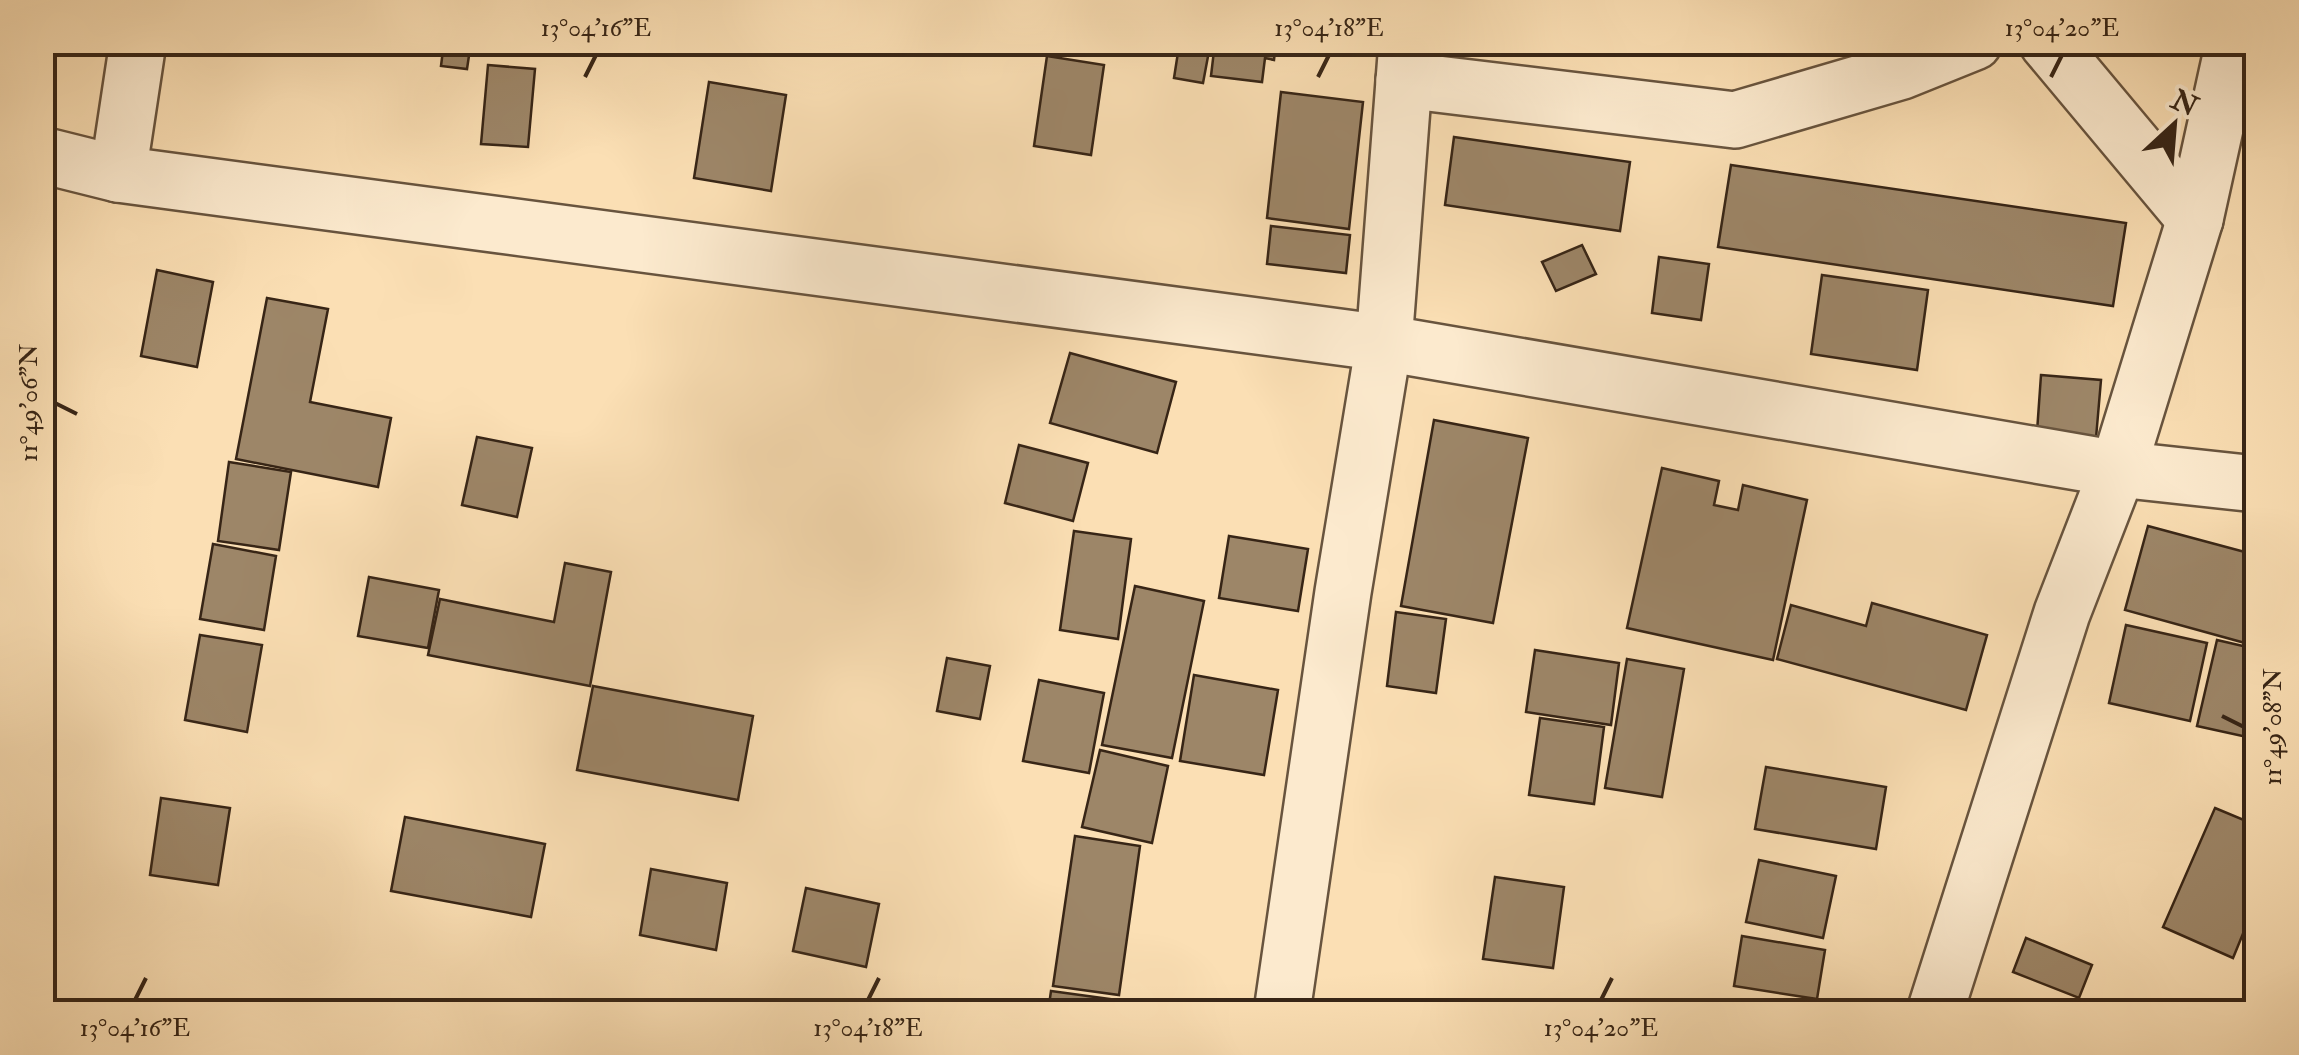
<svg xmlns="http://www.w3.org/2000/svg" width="2299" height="1055" viewBox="0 0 2299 1055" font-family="'IM FELL Double Pica',serif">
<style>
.building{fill:#9d8668;stroke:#372516;stroke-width:2.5}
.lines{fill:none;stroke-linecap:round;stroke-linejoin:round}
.minor-casing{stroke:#68543e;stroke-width:60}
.minor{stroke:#fceace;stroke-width:55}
.ticks{fill:none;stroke:#372516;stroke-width:4}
.neatline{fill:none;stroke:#372516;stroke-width:4}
.ticks-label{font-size:25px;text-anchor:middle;fill:#372516}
</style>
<rect width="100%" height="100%" fill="#fbdfb4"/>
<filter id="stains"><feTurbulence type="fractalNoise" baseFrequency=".002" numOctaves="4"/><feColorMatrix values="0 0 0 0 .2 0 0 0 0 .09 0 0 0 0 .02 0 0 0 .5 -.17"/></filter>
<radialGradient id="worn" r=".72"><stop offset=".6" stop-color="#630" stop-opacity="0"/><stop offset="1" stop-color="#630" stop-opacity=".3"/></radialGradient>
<g class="building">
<path d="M 444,42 L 471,42 L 467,69 L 441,66 Z"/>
<path d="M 999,42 L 1048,42 L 1048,50 L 998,46 Z"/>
<path d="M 1215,42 L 1276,42 L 1274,60 L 1265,58 L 1262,82 L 1211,76 Z"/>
<path d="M 1179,46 L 1209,51 L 1203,83 L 1174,78 Z"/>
<path d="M 1047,56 L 1104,65 L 1091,155 L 1034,146 Z"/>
<path d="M 488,65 L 535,69 L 528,147 L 481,144 Z"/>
<path d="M 709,82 L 786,95 L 771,191 L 694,178 Z"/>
<path d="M 1281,92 L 1363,102 L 1349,229 L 1267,218 Z"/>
<path d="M 1454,137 L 1630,162 L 1620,231 L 1445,205 Z"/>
<path d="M 1731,165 L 2126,223 L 2113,306 L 1718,247 Z"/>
<path d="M 1271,226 L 1350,235 L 1346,273 L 1267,264 Z"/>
<path d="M 1582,245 L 1596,274 L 1556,291 L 1542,262 Z"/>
<path d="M 1659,257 L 1709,264 L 1701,320 L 1652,313 Z"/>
<path d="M 157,270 L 213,282 L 197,367 L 141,356 Z"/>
<path d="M 1822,275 L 1928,290 L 1917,370 L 1811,354 Z"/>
<path d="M 267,298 L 328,309 L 310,402 L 391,418 L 378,487 L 236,459 Z"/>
<path d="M 1070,353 L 1176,382 L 1157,453 L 1050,423 Z"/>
<path d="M 2041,375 L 2101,380 L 2096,438 L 2037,432 Z"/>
<path d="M 1434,420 L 1528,438 L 1493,623 L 1401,606 Z"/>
<path d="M 477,437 L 532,448 L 517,517 L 462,505 Z"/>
<path d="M 1019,445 L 1088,463 L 1073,521 L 1005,503 Z"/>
<path d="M 229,462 L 291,472 L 279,550 L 218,541 Z"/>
<path d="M 1662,468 L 1719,481 L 1714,505 L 1738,510 L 1743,485 L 1807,500 L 1773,660 L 1627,628 Z"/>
<path d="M 2148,526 L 2256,555 L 2256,646 L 2125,610 Z"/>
<path d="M 1074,531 L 1131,539 L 1118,639 L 1060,630 Z"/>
<path d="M 1229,536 L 1308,549 L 1298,611 L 1219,598 Z"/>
<path d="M 213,544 L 276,556 L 264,630 L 200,619 Z"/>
<path d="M 565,563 L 611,572 L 590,686 L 428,655 L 440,599 L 554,622 Z"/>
<path d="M 369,577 L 439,590 L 428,648 L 358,636 Z"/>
<path d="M 1135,586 L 1204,601 L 1172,758 L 1102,745 Z"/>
<path d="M 1872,603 L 1987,635 L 1966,710 L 1777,659 L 1791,605 L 1866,626 Z"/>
<path d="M 1396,612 L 1446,619 L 1436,693 L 1387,686 Z"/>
<path d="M 2126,625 L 2207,643 L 2190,721 L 2109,703 Z"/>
<path d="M 200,635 L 262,645 L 247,732 L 185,720 Z"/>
<path d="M 2217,640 L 2256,649 L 2256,739 L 2197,726 Z"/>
<path d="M 1535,650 L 1619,663 L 1611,725 L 1526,712 Z"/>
<path d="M 947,658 L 990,666 L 980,719 L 937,711 Z"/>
<path d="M 1627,659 L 1684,669 L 1662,797 L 1605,788 Z"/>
<path d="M 1194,675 L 1278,690 L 1264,775 L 1180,761 Z"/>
<path d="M 1039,680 L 1104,693 L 1089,773 L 1023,761 Z"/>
<path d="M 593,686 L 753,716 L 738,800 L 577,770 Z"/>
<path d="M 1540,718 L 1604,727 L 1594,804 L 1529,795 Z"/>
<path d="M 1100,750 L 1168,766 L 1152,843 L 1082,827 Z"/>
<path d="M 1766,767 L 1886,787 L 1876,849 L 1755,829 Z"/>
<path d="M 161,798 L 230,808 L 218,885 L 150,875 Z"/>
<path d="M 2215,808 L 2256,825 L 2256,902 L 2233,958 L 2163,927 Z"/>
<path d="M 405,817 L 545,844 L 531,917 L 391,891 Z"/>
<path d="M 1075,836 L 1140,846 L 1119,995 L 1053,986 Z"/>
<path d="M 1759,860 L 1836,876 L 1823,938 L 1746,922 Z"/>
<path d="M 651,869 L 727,883 L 716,950 L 640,935 Z"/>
<path d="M 1495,877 L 1564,887 L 1553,968 L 1483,959 Z"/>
<path d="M 806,888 L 879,904 L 866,967 L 793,951 Z"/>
<path d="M 1742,936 L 1825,950 L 1817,999 L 1734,986 Z"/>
<path d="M 2026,938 L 2092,965 L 2079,998 L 2013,972 Z"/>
<path d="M 1051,991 L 1205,1012 L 1048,1012 Z"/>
<path d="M 1679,1004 L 1725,1012 L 1677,1012 Z"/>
</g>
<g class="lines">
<defs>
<g id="minor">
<path d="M 2047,42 L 2195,219"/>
<path d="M 1404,80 L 1735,120 L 1902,71 L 1974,42"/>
<path d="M 42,155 L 118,174 L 1384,343 L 2118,469 L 2256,484"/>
<path d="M 118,174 L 138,42"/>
<path d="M 1282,1012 L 1343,592 L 1384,343 L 1407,42"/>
<path d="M 1935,1012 L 2062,613 L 2118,469 L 2195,219 L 2234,42"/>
</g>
</defs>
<use href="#minor" class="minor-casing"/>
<use href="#minor" class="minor"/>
</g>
<path class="ticks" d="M 585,77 L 596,55M 1318,77 L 1329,55M 2051,77 L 2062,55M 55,403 L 77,414M 2222,716 L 2244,727M 135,1000 L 146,978M 868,1000 L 879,978M 1601,1000 L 1612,978"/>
<rect width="2299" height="1055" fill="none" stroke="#fbdfb4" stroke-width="110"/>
<g transform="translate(2174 125) rotate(26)" stroke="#fceace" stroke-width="8" paint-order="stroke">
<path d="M0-8L18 38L0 25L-18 38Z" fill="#372516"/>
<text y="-15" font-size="28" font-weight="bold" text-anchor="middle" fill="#372516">N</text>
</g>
<rect x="55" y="55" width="2189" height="945" class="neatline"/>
<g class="ticks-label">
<text x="596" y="36">13°04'16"E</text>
<text x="1329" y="36">13°04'18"E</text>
<text x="2062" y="36">13°04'20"E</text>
<text transform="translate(28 403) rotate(-90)" y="9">11°49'06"N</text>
<text transform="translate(2272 727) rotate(-90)" y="9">11°49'08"N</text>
<text x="135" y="1036">13°04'16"E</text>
<text x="868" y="1036">13°04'18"E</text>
<text x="1601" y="1036">13°04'20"E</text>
</g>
<rect width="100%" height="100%" filter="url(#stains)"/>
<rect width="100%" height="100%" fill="url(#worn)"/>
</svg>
